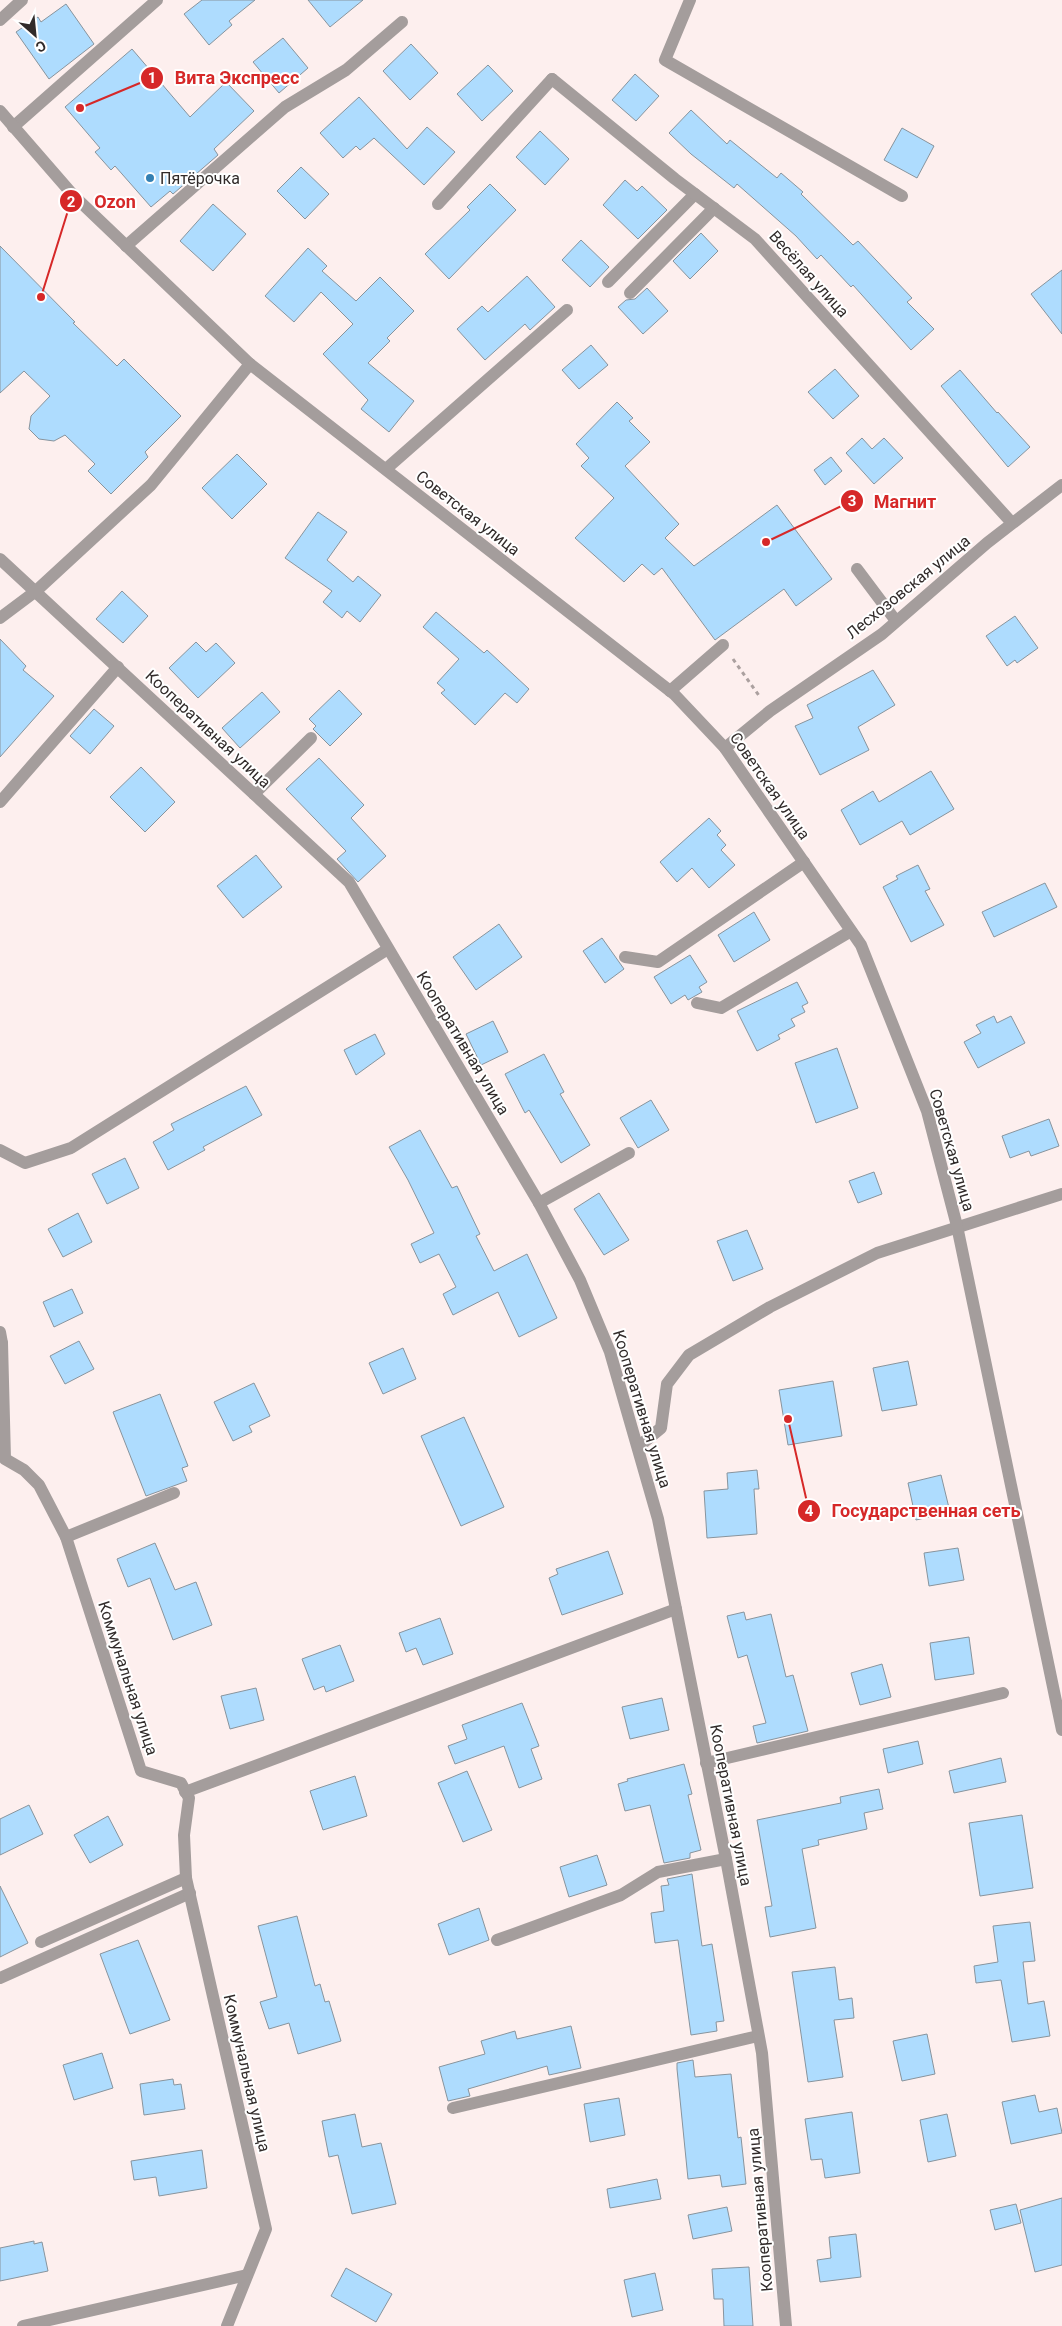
<svg xmlns="http://www.w3.org/2000/svg" width="1062" height="2326" viewBox="0 0 1062 2326" font-family="Roboto,sans-serif">
<style>
.building{fill:#aedcfe;stroke:#88949d}
.lines{fill:none;stroke-linecap:round;stroke-linejoin:round}
.path{stroke:#aba09f;stroke-width:3;stroke-dasharray:4 4;stroke-linecap:butt}
.service{stroke:#a49d9c;stroke-width:12}
.minor{stroke:#a49d9c;stroke-width:12}
.tertiary{stroke:#a49d9c;stroke-width:12}
.poi-dot{fill:#3380b3;stroke:#fff;stroke-width:2}
.labels{text-anchor:middle;dominant-baseline:central;stroke-width:4;stroke-linejoin:round;paint-order:stroke}
.poi-label{font-size:16px;fill:#312b2a;stroke:#fff;text-anchor:start}
.street-label{font-size:16px;fill:#312b2a;stroke:#fff}
.leader{fill:none;stroke:#d62828;stroke-width:2}
.callout-dot{fill:#d62828;stroke:#fff;stroke-width:2}
.mark-label{font-size:15px;text-anchor:middle;font-weight:bold;fill:#fff}
.callout-label{font-size:18px;text-anchor:middle;font-weight:bold;fill:#d62828;stroke:#fff;stroke-width:4;stroke-linejoin:round;paint-order:stroke}
</style>
<rect width="100%" height="100%" fill="#fdefee"/>
<g class="building">
<path d="M 202,0 L 255,0 L 229,21 L 232,25 L 209,45 L 184,14 Z"/>
<path d="M 308,0 L 363,0 L 330,27 Z"/>
<path d="M 66,4 L 94,44 L 49,79 L 16,32 L 38,17 L 41,22 Z"/>
<path d="M 283,38 L 308,68 L 279,93 L 253,62 Z"/>
<path d="M 411,44 L 438,73 L 410,100 L 383,71 Z"/>
<path d="M 132,49 L 190,117 L 226,82 L 254,111 L 214,149 L 218,155 L 173,194 L 170,191 L 151,207 L 115,166 L 111,170 L 95,152 L 100,148 L 65,107 Z"/>
<path d="M 488,65 L 513,91 L 482,121 L 457,94 Z"/>
<path d="M 635,74 L 659,96 L 636,121 L 612,100 Z"/>
<path d="M 359,97 L 407,149 L 427,127 L 455,152 L 424,185 L 374,138 L 360,150 L 356,146 L 343,158 L 320,133 Z"/>
<path d="M 691,110 L 727,144 L 730,140 L 777,178 L 781,173 L 803,192 L 801,194 L 853,245 L 858,241 L 912,298 L 907,302 L 934,329 L 911,350 L 853,285 L 851,287 L 821,255 L 817,259 L 796,236 L 737,184 L 734,188 L 691,154 L 669,133 Z"/>
<path d="M 902,128 L 934,146 L 917,178 L 884,160 Z"/>
<path d="M 540,131 L 569,159 L 545,185 L 516,157 Z"/>
<path d="M 301,167 L 329,194 L 305,219 L 277,191 Z"/>
<path d="M 625,180 L 637,191 L 642,186 L 667,210 L 638,239 L 603,205 Z"/>
<path d="M 490,184 L 516,210 L 449,279 L 425,254 L 470,210 L 467,207 Z"/>
<path d="M 213,204 L 246,234 L 213,271 L 180,241 Z"/>
<path d="M 701,233 L 718,251 L 690,279 L 673,261 Z"/>
<path d="M 581,240 L 609,267 L 590,287 L 562,260 Z"/>
<path d="M 0,246 L 75,322 L 73,323 L 117,366 L 124,359 L 181,416 L 145,452 L 148,457 L 111,494 L 88,471 L 95,464 L 65,435 L 54,441 L 39,439 L 29,429 L 31,416 L 50,396 L 24,371 L 0,393 Z"/>
<path d="M 308,248 L 327,266 L 322,271 L 356,301 L 380,277 L 414,311 L 387,338 L 390,341 L 368,363 L 414,401 L 389,432 L 361,409 L 368,400 L 323,354 L 353,324 L 321,292 L 294,322 L 265,296 Z"/>
<path d="M 1062,270 L 1062,334 L 1031,294 Z"/>
<path d="M 527,276 L 555,307 L 530,330 L 525,324 L 485,360 L 457,329 L 482,306 L 488,312 Z"/>
<path d="M 647,288 L 668,311 L 643,334 L 618,307 L 626,300 L 635,299 Z"/>
<path d="M 591,345 L 608,365 L 579,389 L 562,370 Z"/>
<path d="M 835,369 L 859,396 L 833,419 L 808,392 Z"/>
<path d="M 960,370 L 997,413 L 998,412 L 1030,447 L 1008,467 L 941,386 Z"/>
<path d="M 617,402 L 633,418 L 629,421 L 650,442 L 625,466 L 679,524 L 665,538 L 694,566 L 777,505 L 832,579 L 796,606 L 784,589 L 715,640 L 662,568 L 654,575 L 642,564 L 624,582 L 575,538 L 614,498 L 581,466 L 589,458 L 576,444 Z"/>
<path d="M 862,438 L 872,449 L 884,438 L 903,458 L 874,484 L 846,453 Z"/>
<path d="M 237,454 L 267,484 L 232,519 L 202,488 Z"/>
<path d="M 831,457 L 842,471 L 825,485 L 814,470 Z"/>
<path d="M 318,512 L 347,532 L 327,560 L 353,582 L 358,576 L 381,595 L 360,622 L 347,611 L 342,618 L 323,602 L 332,591 L 285,558 Z"/>
<path d="M 122,591 L 148,616 L 123,643 L 96,619 Z"/>
<path d="M 436,612 L 484,653 L 487,650 L 529,689 L 517,703 L 505,693 L 475,725 L 441,693 L 445,690 L 437,683 L 459,659 L 423,627 Z"/>
<path d="M 1015,616 L 1038,648 L 1017,663 L 1015,660 L 1007,666 L 986,636 Z"/>
<path d="M 0,639 L 26,666 L 23,670 L 54,696 L 0,757 Z"/>
<path d="M 196,642 L 206,652 L 216,643 L 235,663 L 198,698 L 169,668 Z"/>
<path d="M 873,670 L 895,705 L 858,727 L 869,750 L 820,775 L 795,726 L 813,718 L 807,705 Z"/>
<path d="M 339,690 L 362,714 L 330,746 L 313,729 L 316,726 L 309,719 Z"/>
<path d="M 262,692 L 280,712 L 240,748 L 222,728 Z"/>
<path d="M 94,709 L 114,726 L 90,754 L 70,736 Z"/>
<path d="M 319,758 L 364,805 L 351,818 L 386,856 L 358,882 L 337,859 L 346,851 L 286,789 Z"/>
<path d="M 141,767 L 175,802 L 145,832 L 110,797 Z"/>
<path d="M 931,771 L 954,809 L 910,835 L 902,821 L 860,845 L 841,810 L 873,791 L 879,802 Z"/>
<path d="M 709,818 L 721,831 L 717,835 L 726,845 L 721,850 L 735,865 L 709,888 L 692,868 L 677,882 L 660,862 Z"/>
<path d="M 256,855 L 282,887 L 243,918 L 217,886 Z"/>
<path d="M 918,865 L 930,889 L 925,891 L 944,925 L 911,942 L 883,887 L 898,879 L 896,876 Z"/>
<path d="M 1045,883 L 1057,907 L 994,937 L 982,912 Z"/>
<path d="M 754,912 L 770,940 L 734,962 L 718,935 Z"/>
<path d="M 499,924 L 522,957 L 476,990 L 453,957 Z"/>
<path d="M 602,938 L 624,969 L 605,983 L 583,951 Z"/>
<path d="M 690,955 L 707,982 L 699,987 L 702,992 L 688,1000 L 685,995 L 671,1004 L 654,977 Z"/>
<path d="M 797,982 L 808,1003 L 802,1006 L 805,1012 L 791,1019 L 795,1026 L 778,1035 L 780,1039 L 757,1051 L 737,1011 Z"/>
<path d="M 994,1016 L 997,1023 L 1011,1016 L 1025,1043 L 978,1068 L 964,1042 L 981,1033 L 976,1025 Z"/>
<path d="M 493,1021 L 508,1052 L 481,1065 L 466,1034 Z"/>
<path d="M 375,1034 L 385,1054 L 356,1075 L 344,1050 Z"/>
<path d="M 837,1048 L 858,1108 L 816,1123 L 795,1063 Z"/>
<path d="M 544,1054 L 564,1092 L 560,1094 L 590,1145 L 561,1163 L 529,1110 L 525,1113 L 505,1074 Z"/>
<path d="M 246,1086 L 262,1115 L 203,1147 L 205,1150 L 168,1170 L 153,1142 L 174,1130 L 171,1124 Z"/>
<path d="M 651,1100 L 669,1130 L 638,1148 L 620,1118 Z"/>
<path d="M 1049,1119 L 1059,1146 L 1031,1156 L 1029,1151 L 1010,1158 L 1002,1136 Z"/>
<path d="M 420,1130 L 452,1188 L 457,1186 L 480,1234 L 476,1236 L 494,1271 L 527,1254 L 557,1318 L 519,1337 L 498,1292 L 453,1315 L 443,1294 L 456,1287 L 439,1254 L 420,1263 L 411,1244 L 434,1233 L 408,1180 L 389,1147 Z"/>
<path d="M 125,1158 L 139,1188 L 107,1204 L 92,1174 Z"/>
<path d="M 874,1172 L 882,1194 L 858,1203 L 849,1181 Z"/>
<path d="M 599,1193 L 629,1240 L 604,1255 L 574,1209 Z"/>
<path d="M 78,1213 L 92,1242 L 63,1257 L 48,1229 Z"/>
<path d="M 747,1230 L 763,1269 L 733,1281 L 717,1241 Z"/>
<path d="M 72,1289 L 83,1313 L 54,1327 L 43,1302 Z"/>
<path d="M 79,1341 L 94,1369 L 65,1384 L 50,1356 Z"/>
<path d="M 403,1348 L 416,1379 L 383,1394 L 369,1363 Z"/>
<path d="M 908,1361 L 917,1405 L 882,1411 L 873,1368 Z"/>
<path d="M 833,1381 L 842,1436 L 788,1445 L 779,1390 Z"/>
<path d="M 254,1383 L 270,1416 L 249,1426 L 252,1432 L 233,1441 L 214,1402 Z"/>
<path d="M 160,1394 L 188,1466 L 182,1468 L 187,1481 L 146,1496 L 113,1412 Z"/>
<path d="M 464,1417 L 504,1507 L 461,1526 L 421,1436 Z"/>
<path d="M 757,1470 L 759,1489 L 754,1489 L 757,1534 L 707,1538 L 704,1491 L 728,1489 L 727,1473 Z"/>
<path d="M 941,1475 L 950,1512 L 916,1520 L 908,1483 Z"/>
<path d="M 155,1543 L 175,1590 L 196,1582 L 212,1625 L 173,1640 L 150,1578 L 128,1587 L 117,1559 Z"/>
<path d="M 958,1548 L 964,1580 L 929,1586 L 924,1553 Z"/>
<path d="M 608,1551 L 623,1594 L 562,1615 L 549,1578 L 558,1574 L 556,1569 Z"/>
<path d="M 744,1612 L 746,1620 L 771,1614 L 786,1677 L 793,1675 L 808,1731 L 757,1743 L 753,1726 L 766,1723 L 747,1655 L 738,1658 L 727,1616 Z"/>
<path d="M 440,1618 L 453,1654 L 423,1665 L 416,1648 L 406,1652 L 399,1633 Z"/>
<path d="M 969,1637 L 974,1674 L 935,1680 L 930,1643 Z"/>
<path d="M 340,1645 L 354,1681 L 326,1692 L 324,1686 L 314,1690 L 302,1659 Z"/>
<path d="M 882,1664 L 891,1697 L 860,1705 L 851,1673 Z"/>
<path d="M 256,1688 L 264,1720 L 230,1729 L 221,1696 Z"/>
<path d="M 662,1698 L 669,1730 L 630,1739 L 622,1707 Z"/>
<path d="M 522,1703 L 539,1746 L 531,1749 L 542,1779 L 519,1788 L 504,1746 L 455,1764 L 448,1746 L 467,1739 L 462,1725 Z"/>
<path d="M 918,1741 L 923,1764 L 888,1773 L 883,1749 Z"/>
<path d="M 1001,1758 L 1006,1782 L 954,1793 L 949,1771 Z"/>
<path d="M 684,1764 L 692,1794 L 688,1795 L 701,1850 L 690,1853 L 690,1858 L 664,1863 L 650,1805 L 625,1811 L 618,1784 L 628,1781 L 627,1779 Z"/>
<path d="M 467,1771 L 492,1830 L 463,1842 L 438,1783 Z"/>
<path d="M 355,1776 L 367,1816 L 323,1830 L 310,1791 Z"/>
<path d="M 879,1789 L 883,1809 L 864,1813 L 867,1829 L 818,1840 L 819,1845 L 802,1849 L 816,1928 L 770,1937 L 765,1907 L 772,1906 L 757,1820 L 841,1803 L 840,1797 Z"/>
<path d="M 29,1805 L 43,1834 L 0,1855 L 0,1819 Z"/>
<path d="M 1022,1815 L 1033,1888 L 980,1896 L 969,1823 Z"/>
<path d="M 108,1816 L 123,1845 L 90,1863 L 74,1835 Z"/>
<path d="M 597,1855 L 607,1885 L 569,1897 L 560,1867 Z"/>
<path d="M 692,1874 L 702,1946 L 712,1944 L 724,2021 L 716,2022 L 717,2031 L 691,2035 L 678,1940 L 655,1943 L 651,1913 L 664,1911 L 661,1886 L 669,1885 L 667,1879 Z"/>
<path d="M 0,1886 L 28,1943 L 0,1957 Z"/>
<path d="M 479,1908 L 489,1940 L 449,1955 L 438,1924 Z"/>
<path d="M 297,1916 L 315,1986 L 320,1984 L 325,2002 L 329,2001 L 341,2041 L 298,2054 L 289,2023 L 269,2029 L 260,2002 L 277,1997 L 258,1926 Z"/>
<path d="M 1030,1922 L 1035,1961 L 1023,1962 L 1028,2004 L 1044,2001 L 1050,2036 L 1012,2042 L 1001,1980 L 976,1983 L 974,1966 L 998,1962 L 993,1926 Z"/>
<path d="M 138,1940 L 170,2020 L 130,2034 L 100,1954 Z"/>
<path d="M 835,1967 L 839,2000 L 852,1998 L 854,2018 L 834,2020 L 843,2077 L 808,2082 L 792,1972 Z"/>
<path d="M 571,2026 L 581,2068 L 549,2075 L 547,2066 L 468,2089 L 470,2096 L 448,2101 L 439,2067 L 485,2054 L 481,2041 L 515,2031 L 517,2039 Z"/>
<path d="M 927,2034 L 935,2074 L 902,2081 L 893,2041 Z"/>
<path d="M 102,2053 L 113,2088 L 74,2100 L 63,2065 Z"/>
<path d="M 693,2060 L 695,2077 L 731,2074 L 738,2138 L 741,2137 L 746,2184 L 722,2187 L 720,2175 L 688,2179 L 677,2069 L 677,2063 Z"/>
<path d="M 173,2079 L 174,2085 L 181,2084 L 185,2109 L 144,2115 L 140,2084 Z"/>
<path d="M 1035,2095 L 1039,2112 L 1057,2108 L 1062,2133 L 1011,2144 L 1002,2102 Z"/>
<path d="M 619,2098 L 625,2135 L 590,2142 L 584,2104 Z"/>
<path d="M 852,2112 L 860,2173 L 825,2178 L 822,2159 L 811,2160 L 805,2119 Z"/>
<path d="M 355,2114 L 362,2147 L 381,2143 L 396,2204 L 352,2214 L 338,2155 L 329,2157 L 322,2121 Z"/>
<path d="M 947,2114 L 956,2156 L 928,2162 L 920,2120 Z"/>
<path d="M 202,2150 L 207,2188 L 159,2196 L 156,2177 L 134,2180 L 131,2161 Z"/>
<path d="M 657,2179 L 661,2199 L 610,2208 L 607,2189 Z"/>
<path d="M 1062,2198 L 1062,2265 L 1035,2272 L 1020,2210 Z"/>
<path d="M 1016,2204 L 1021,2223 L 995,2230 L 990,2210 Z"/>
<path d="M 727,2207 L 732,2231 L 693,2239 L 688,2215 Z"/>
<path d="M 856,2234 L 861,2277 L 820,2282 L 817,2260 L 831,2258 L 829,2237 Z"/>
<path d="M 34,2241 L 34,2244 L 42,2242 L 48,2271 L 0,2281 L 0,2248 Z"/>
<path d="M 749,2267 L 753,2326 L 724,2326 L 723,2299 L 714,2299 L 712,2269 Z"/>
<path d="M 346,2268 L 392,2294 L 376,2322 L 331,2296 Z"/>
<path d="M 655,2273 L 663,2310 L 632,2317 L 624,2280 Z"/>
</g>
<g class="lines">
<path class="path" d="M 733,659 L 760,697"/>
<g class="service">
<path d="M 0,20 L 22,0"/>
<path d="M 13,127 L 157,0"/>
<path d="M 438,204 L 552,79"/>
<path d="M 126,246 L 285,107 L 346,70 L 402,22"/>
<path d="M 608,282 L 695,194"/>
<path d="M 630,293 L 714,208"/>
<path d="M 386,469 L 567,310"/>
<path d="M 857,569 L 896,621"/>
<path d="M 670,691 L 723,645"/>
<path d="M 254,794 L 311,738"/>
<path d="M 0,802 L 118,667"/>
<path d="M 625,957 L 658,962 L 804,862"/>
<path d="M 697,1003 L 721,1008 L 851,931"/>
<path d="M 0,1150 L 25,1163 L 71,1148 L 388,949"/>
<path d="M 539,1203 L 629,1153"/>
<path d="M 0,1332 L 2,1343"/>
<path d="M 66,1537 L 174,1493"/>
<path d="M 706,1763 L 1003,1693"/>
<path d="M 497,1940 L 621,1895 L 658,1872 L 726,1859"/>
<path d="M 41,1942 L 186,1878"/>
<path d="M 0,1978 L 190,1893"/>
<path d="M 453,2108 L 758,2036"/>
</g>
<g class="minor">
<path d="M 690,0 L 665,60 L 902,196"/>
<path d="M 552,79 L 675,179 L 755,239 L 1012,523"/>
<path d="M 0,559 L 349,882 L 539,1203 L 580,1280 L 610,1352 L 658,1519 L 726,1859 L 762,2053 L 786,2326"/>
<path d="M 0,618 L 36,591 L 151,485 L 250,364"/>
<path d="M 725,748 L 770,711 L 882,634 L 987,543 L 1062,485"/>
<path d="M 2,1343 L 5,1459 L 24,1470 L 39,1485 L 66,1537 L 141,1771 L 181,1783 L 189,1798 L 184,1835 L 186,1878 L 266,2229 L 227,2326"/>
<path d="M 638,1447 L 661,1428 L 667,1384 L 689,1355 L 770,1307 L 877,1253 L 1062,1194"/>
<path d="M 185,1792 L 676,1609"/>
<path d="M 23,2326 L 247,2275"/>
</g>
<path class="tertiary" d="M 0,111 L 73,195 L 250,364 L 674,694 L 725,748 L 861,945 L 927,1111 L 957,1226 L 1062,1730"/>
</g>
<circle class="poi-dot" cx="150" cy="178" r="5"/>
<g class="labels">
<g class="poi-label">
<text x="160" y="178">Пятёрочка</text>
</g>
<g class="street-label">
<text transform="translate(809 274) rotate(48)">Весёлая улица</text>
<text transform="translate(468 513) rotate(38)">Советская улица</text>
<text transform="translate(908 587) rotate(-39)">Лесхозовская улица</text>
<text transform="translate(208 729) rotate(43)">Кооперативная улица</text>
<text transform="translate(770 786) rotate(55)">Советская улица</text>
<text transform="translate(463 1043) rotate(59)">Кооперативная улица</text>
<text transform="translate(952 1150) rotate(74)">Советская улица</text>
<text transform="translate(642 1409) rotate(73)">Кооперативная улица</text>
<text transform="translate(128 1678) rotate(72)">Коммунальная улица</text>
<text transform="translate(731 1805) rotate(79)">Кооперативная улица</text>
<text transform="translate(247 2073) rotate(77)">Коммунальная улица</text>
<text transform="translate(760 2210) rotate(-95)">Кооперативная улица</text>
</g>
</g>
<path class="leader" d="M80 108L152 78M41 297L71 201M766 542L852 501M788 1419L809 1511"/>
<g class="callout-dot">
<circle cx="80" cy="108" r="5"/>
<circle cx="41" cy="297" r="5"/>
<circle cx="766" cy="542" r="5"/>
<circle cx="788" cy="1419" r="5"/>
<circle cx="152" cy="78" r="12"/>
<circle cx="71" cy="201" r="12"/>
<circle cx="852" cy="501" r="12"/>
<circle cx="809" cy="1511" r="12"/>
</g>
<g class="mark-label">
<text x="152" y="83">1</text>
<text x="71" y="207">2</text>
<text x="852" y="506">3</text>
<text x="809" y="1516">4</text>
</g>
<g class="callout-label">
<text x="237" y="84">Вита Экспресс</text>
<text x="115" y="208">Ozon</text>
<text x="905" y="508">Магнит</text>
<text x="926" y="1517">Государственная сеть</text>
</g>
<g transform="translate(35 35) rotate(153)" stroke="#ffffff" stroke-width="4" paint-order="stroke">
<path d="M0-4L9 19L0 12L-9 19Z" fill="#312b2a"/>
<text y="-8" font-size="14" font-weight="bold" text-anchor="middle" fill="#312b2a">С</text>
</g>
</svg>
